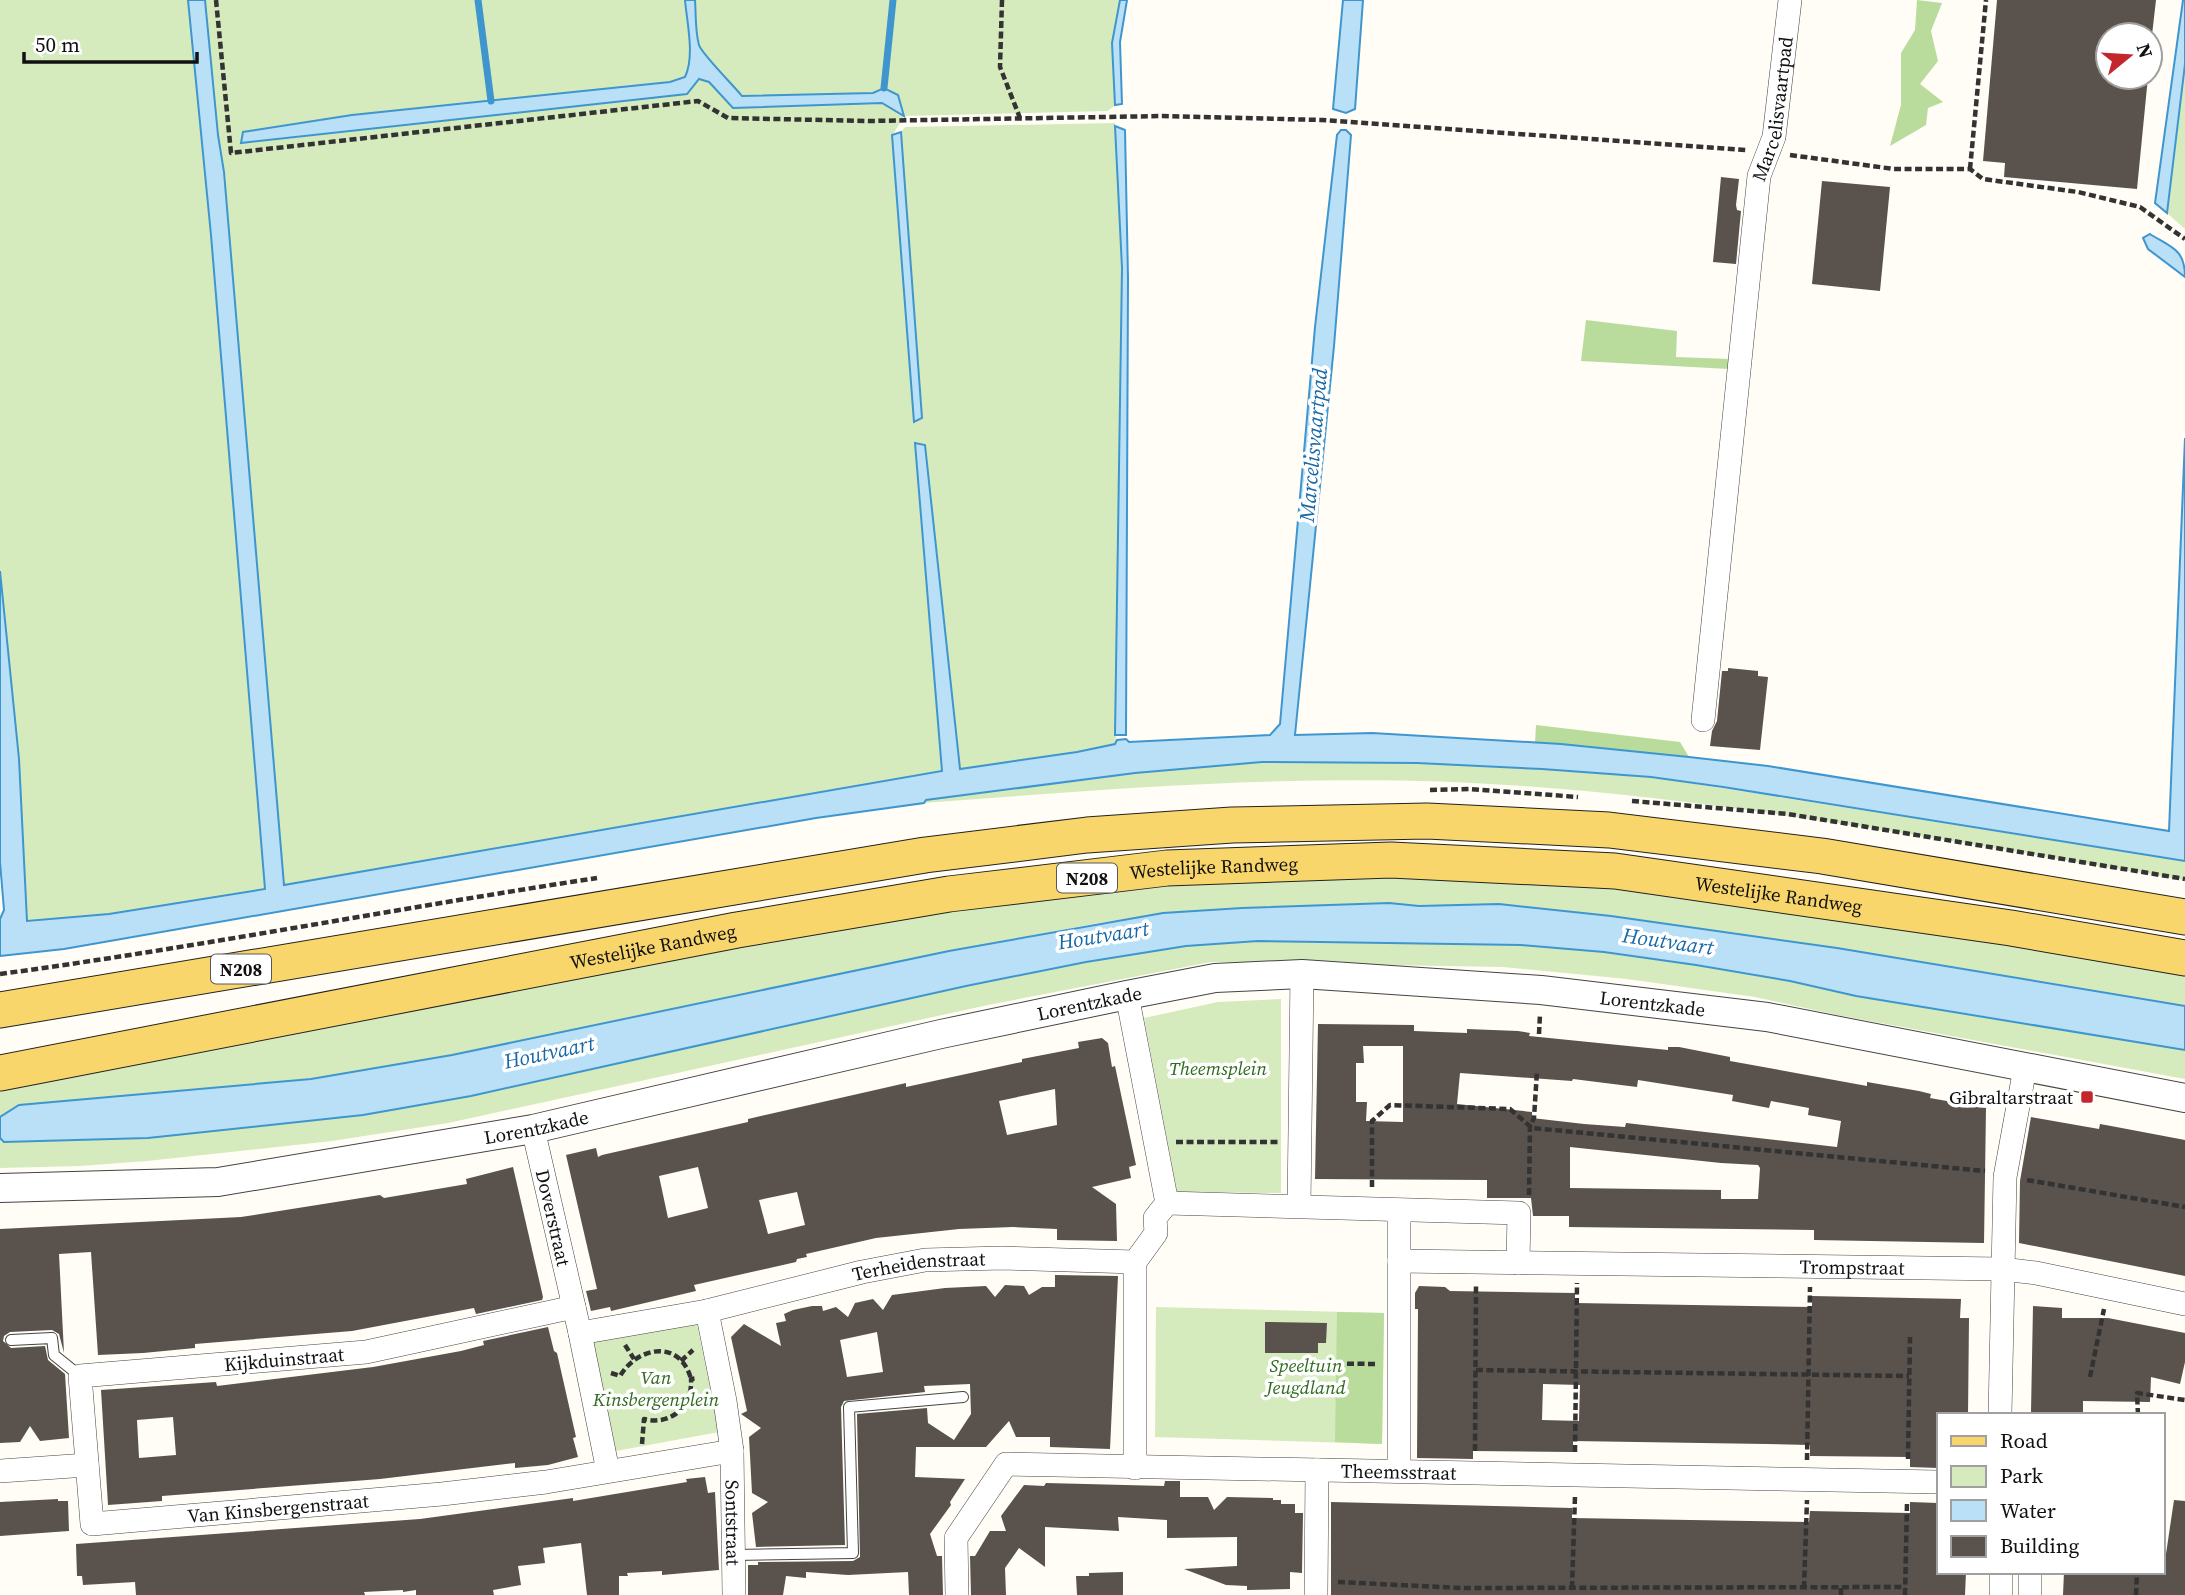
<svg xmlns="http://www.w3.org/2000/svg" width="2185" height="1595" viewBox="0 0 2185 1595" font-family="'Source Serif 4',serif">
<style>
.green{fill:#d5ebbd}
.forest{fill:#b9dc9c}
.water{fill:#b9e0f7;stroke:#3f96cf;stroke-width:2}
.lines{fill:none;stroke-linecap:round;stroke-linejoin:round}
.stream{stroke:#3f96cf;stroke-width:7}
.building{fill:#5a524d;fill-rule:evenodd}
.service-casing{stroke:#444;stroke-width:12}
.minor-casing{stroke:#444;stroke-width:24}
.tertiary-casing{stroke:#444;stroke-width:30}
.primary-casing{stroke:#222;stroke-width:37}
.path{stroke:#333;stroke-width:4.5;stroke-dasharray:7 3.5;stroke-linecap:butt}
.service{stroke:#fff;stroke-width:10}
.minor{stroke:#fff;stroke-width:23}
.tertiary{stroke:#fff;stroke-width:28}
.primary{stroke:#f9d66b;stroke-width:35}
.poi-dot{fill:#c4262e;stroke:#fff;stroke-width:2.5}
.labels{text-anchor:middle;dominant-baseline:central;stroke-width:7;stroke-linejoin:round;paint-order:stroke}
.shield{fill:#fff;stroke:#585858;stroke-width:2}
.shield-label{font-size:18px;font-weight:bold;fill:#111}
.street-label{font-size:19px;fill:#111;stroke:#fff}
.park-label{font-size:19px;font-style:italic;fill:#2f6b1f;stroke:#fff}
.poi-label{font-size:19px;fill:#111;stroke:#fff;text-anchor:end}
.water-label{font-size:21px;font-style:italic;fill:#1768a6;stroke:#fff}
</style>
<rect width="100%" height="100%" fill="#fffdf5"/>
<g class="green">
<path d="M 0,0 L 188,0 L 211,235 L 265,889 L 109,914 L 27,921 L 19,759 L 0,571 Z"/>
<path d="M 205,0 L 685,0 C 687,24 694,55 686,77 L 670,82 L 352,115 L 242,143 L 342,132 L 699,78 L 709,82 L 734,108 L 882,103 L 903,115 L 884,88 L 873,93 L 742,96 C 734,86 701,53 699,45 C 695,31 696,14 695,0 L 1120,0 L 1112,43 L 1115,105 L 1108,111 L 904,116 L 892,136 L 922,418 L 901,132 L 905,127 L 1115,123 L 1122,268 L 1116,744 L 1077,752 L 960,769 L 925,445 L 916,443 L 942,771 L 284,885 L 224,172 L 218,135 Z"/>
<path d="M 2185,64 L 2185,229 L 2167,213 Z"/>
<path d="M 1262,762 L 1417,763 L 1542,769 L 1651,777 L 2185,861 L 2185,880 C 1965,844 1745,802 1523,786 C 1323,771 1123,788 924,803 L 926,800 L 1135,773 Z"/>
<path d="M 1228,873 L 1471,875 L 1684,891 L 2185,974 L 2185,1006 L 1837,948 L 1611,916 L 1499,904 L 1419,906 L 1389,903 L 1242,908 L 1163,913 L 1087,925 L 949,951 L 452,1055 L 311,1079 L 19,1105 L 0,1117 L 0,1092 L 50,1079 L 908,909 Z"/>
<path d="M 1258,941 L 1521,945 L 1604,952 L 1696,965 L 1790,981 L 1856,996 L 2185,1050 L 2185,1079 L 1837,1015 L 1755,997 L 1627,979 L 1503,967 L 1211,962 L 988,1005 L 448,1123 L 332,1141 L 147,1161 L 80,1166 L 0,1168 L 0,1138 L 4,1142 L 148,1138 L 363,1115 L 471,1096 L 966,986 L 1086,962 L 1186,946 Z"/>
<path d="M 1281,999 L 1281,1193 L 1177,1192 L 1144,1018 L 1218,1002 Z"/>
<path d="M 1156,1307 L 1384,1313 L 1382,1444 L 1155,1437 Z"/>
<path d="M 697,1324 L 719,1432 L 616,1451 L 593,1342 Z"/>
</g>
<g class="forest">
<path d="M 1917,0 L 1942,3 L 1931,31 L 1938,61 L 1920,84 L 1943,102 L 1928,108 L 1926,125 L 1890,146 L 1901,105 L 1901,53 L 1915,30 Z"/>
<path d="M 1586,320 L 1677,331 L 1676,357 L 1730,359 L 1729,369 L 1581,361 Z"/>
<path d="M 1536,725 L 1680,742 L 1689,757 L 1535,743 Z"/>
<path d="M 1337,1312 L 1384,1313 L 1382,1444 L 1335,1442 Z"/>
</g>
<g class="water">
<path d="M 188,0 L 205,0 L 218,135 L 224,172 L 284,885 L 942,771 L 915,443 L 925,445 L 960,769 L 1077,752 L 1115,744 L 1117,740 L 1126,739 L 1129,742 L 1270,735 L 1280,724 L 1315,327 L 1337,135 L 1341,130 L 1346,130 L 1351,135 L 1334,346 L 1295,735 L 1372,733 L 1561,744 L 1689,757 L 1768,766 L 2169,831 L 2185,438 L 2185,861 L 1723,787 L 1651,777 L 1542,769 L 1417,763 L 1262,762 L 1135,773 L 926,800 L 924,803 L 816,818 L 64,949 L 0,956 L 0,919 L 4,910 L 0,862 L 0,571 L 19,759 L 27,921 L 109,914 L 265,889 L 211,235 Z"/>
<path d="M 685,0 L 695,0 C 696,14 695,31 699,45 C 701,53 734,86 742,96 L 873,93 L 884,88 L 898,95 L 904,116 L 882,103 L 733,108 L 709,82 L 699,79 L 687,94 L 241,143 L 243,132 L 352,115 L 670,82 L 685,77 C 695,56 687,23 685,0 Z"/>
<path d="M 1120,0 L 1127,0 L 1120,42 L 1122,104 L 1115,105 L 1112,43 Z"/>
<path d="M 1343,0 L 1363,0 L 1355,109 L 1346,113 L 1333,109 Z"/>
<path d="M 2183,0 L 2185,0 L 2185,64 L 2167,213 L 2155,203 Z"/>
<path d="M 1115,126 L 1125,130 L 1128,278 L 1126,735 L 1115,735 L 1122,268 Z"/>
<path d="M 901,132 L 922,418 L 914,422 L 892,135 Z"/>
<path d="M 2150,234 C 2172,248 2185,249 2185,277 L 2148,249 L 2143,238 Z"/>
<path d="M 1389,903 L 1419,906 L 1499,904 L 1611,916 L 1837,948 L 2185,1006 L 2185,1050 L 1856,996 L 1790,981 L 1696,965 L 1604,952 L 1521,945 L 1258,941 L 1186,946 L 1086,962 L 966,986 L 471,1096 L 363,1115 L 148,1138 L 4,1142 L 0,1138 L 0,1117 L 19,1105 L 311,1079 L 452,1055 L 949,951 L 1163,913 L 1242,908 Z"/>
</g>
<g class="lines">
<g class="stream">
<path d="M 478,0 L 491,101"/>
<path d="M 884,88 L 893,0"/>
</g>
</g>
<g class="building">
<path d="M 1997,0 L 2156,0 L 2152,35 L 2108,35 L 2108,77 L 2148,77 L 2137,189 L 2004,177 L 2005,163 L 1983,161 Z"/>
<path d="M 1721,177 L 1739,179 L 1736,205 L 1737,210 L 1741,211 L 1736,264 L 1713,262 Z"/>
<path d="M 1822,181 L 1890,187 L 1880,291 L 1812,284 Z"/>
<path d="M 1728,668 L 1758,671 L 1758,676 L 1768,677 L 1760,750 L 1710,746 L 1712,731 L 1717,721 L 1722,671 L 1728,671 Z"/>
<path d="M 1318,1024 L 1414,1025 L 1414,1031 L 1439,1032 L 1467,1033 L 1467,1029 L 1518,1031 L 1530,1033 L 1529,1036 L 1668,1050 L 1668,1047 L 1679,1047 L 1730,1057 L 1730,1061 L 1867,1086 L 1867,1082 L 1919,1091 L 1931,1094 L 1930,1098 L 1986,1108 L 1984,1243 L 1814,1240 L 1814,1230 L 1569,1227 L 1569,1216 L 1533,1216 L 1531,1198 L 1487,1198 L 1487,1180 L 1315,1179 ZM 1363,1046 L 1403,1046 L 1403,1122 L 1366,1121 L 1367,1102 L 1356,1102 L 1356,1063 L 1364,1063 ZM 1460,1073 L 1572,1081 L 1573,1079 L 1637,1087 L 1638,1080 L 1733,1095 L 1732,1101 L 1769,1108 L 1771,1101 L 1809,1108 L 1808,1115 L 1841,1121 L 1837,1147 L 1626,1123 L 1625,1127 L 1584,1124 L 1532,1118 L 1532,1112 L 1457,1104 ZM 1570,1147 L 1721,1163 L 1758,1165 L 1760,1168 L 1758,1199 L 1721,1199 L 1721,1190 L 1570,1188 Z"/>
<path d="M 1102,1038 L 1108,1043 L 1112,1067 L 1115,1066 L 1136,1165 L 1129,1167 L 1131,1178 L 1092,1187 L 1116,1204 L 1117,1241 L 1057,1240 L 1057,1229 L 1013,1227 L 959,1229 L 876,1238 L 806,1254 L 807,1257 L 797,1259 L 796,1262 L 694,1285 L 696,1291 L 611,1311 L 610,1307 L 591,1311 L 586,1291 L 597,1289 L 566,1155 L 596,1148 L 598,1157 L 602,1155 L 748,1122 L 748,1119 L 906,1083 L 906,1087 L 1022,1062 L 1022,1059 L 1079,1048 L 1078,1042 ZM 1055,1089 L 1057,1125 L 1007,1135 L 999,1101 ZM 698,1167 L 708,1208 L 668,1218 L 659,1176 ZM 797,1192 L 805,1225 L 768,1234 L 759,1200 Z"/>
<path d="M 2031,1117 L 2099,1129 L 2100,1124 L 2111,1126 L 2185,1140 L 2185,1276 L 2019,1243 L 2020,1181 Z"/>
<path d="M 513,1167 L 543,1297 L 542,1300 L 476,1314 L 474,1308 L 352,1331 L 195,1344 L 195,1348 L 143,1353 L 98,1355 L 91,1252 L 59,1254 L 64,1353 L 59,1334 L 52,1330 L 10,1332 L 4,1336 L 3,1341 L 11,1348 L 45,1346 L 48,1360 L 65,1374 L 69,1438 L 40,1441 L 30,1426 L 20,1442 L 0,1443 L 0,1229 L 241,1217 L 380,1195 L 384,1198 L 467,1184 L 466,1179 Z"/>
<path d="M 1055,1275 L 1118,1276 L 1110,1449 L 1050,1447 L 1050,1437 L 1016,1437 L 1009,1421 L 986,1447 L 916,1447 L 915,1477 L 965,1479 L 950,1502 L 951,1505 L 930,1534 L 937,1556 L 942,1556 L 943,1595 L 909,1595 L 908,1572 L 848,1575 L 806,1572 L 806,1578 L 786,1576 L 783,1595 L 748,1595 L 748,1565 L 758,1565 L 758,1562 L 853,1561 L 860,1557 L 857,1414 L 927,1408 L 928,1423 L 954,1440 L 971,1414 L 970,1384 L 924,1386 L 925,1392 L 844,1401 L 841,1407 L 845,1545 L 756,1547 L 752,1513 L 768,1502 L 752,1493 L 749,1437 L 761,1428 L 741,1414 L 747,1411 L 731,1337 L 744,1324 L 781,1346 L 776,1323 L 786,1321 L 784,1314 L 793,1310 L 812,1306 L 822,1306 L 823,1311 L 836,1307 L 848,1317 L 855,1303 L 873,1299 L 883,1310 L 892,1295 L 945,1288 L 986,1286 L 995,1297 L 1005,1285 L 1024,1286 L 1029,1295 L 1042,1287 L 1055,1287 ZM 877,1332 L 883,1372 L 847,1377 L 840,1340 Z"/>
<path d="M 1419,1286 L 1445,1287 L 1450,1291 L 1575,1293 L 1575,1303 L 1812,1307 L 1812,1296 L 1961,1299 L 1960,1318 L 1969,1318 L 1968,1415 L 1938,1415 L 1938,1468 L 1910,1467 L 1910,1457 L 1810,1456 L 1810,1445 L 1766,1444 L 1573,1441 L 1573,1452 L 1473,1451 L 1473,1459 L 1417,1458 L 1418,1309 L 1415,1309 L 1415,1293 ZM 1543,1384 L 1580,1385 L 1579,1421 L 1542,1420 Z"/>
<path d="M 2033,1306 L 2062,1308 L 2062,1318 L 2108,1318 L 2185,1333 L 2185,1362 L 2180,1384 L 2151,1377 L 2150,1402 L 2083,1401 L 2083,1413 L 2031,1412 Z"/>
<path d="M 1265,1322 L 1327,1323 L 1326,1343 L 1318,1343 L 1318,1353 L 1265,1353 Z"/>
<path d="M 548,1327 L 554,1351 L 557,1353 L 576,1437 L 573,1438 L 578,1457 L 548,1465 L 515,1468 L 515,1463 L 380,1479 L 162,1496 L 162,1501 L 108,1505 L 101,1390 L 216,1382 L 217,1386 L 373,1367 L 461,1351 L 484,1345 L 483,1341 ZM 173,1417 L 176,1455 L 139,1458 L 137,1420 Z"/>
<path d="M 705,1477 L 708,1493 L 715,1492 L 719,1570 L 662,1575 L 662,1571 L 627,1573 L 628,1576 L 619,1576 L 619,1595 L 587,1595 L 581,1543 L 543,1548 L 545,1563 L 518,1566 L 521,1585 L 493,1590 L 494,1595 L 416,1595 L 416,1590 L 403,1592 L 403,1590 L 364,1592 L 365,1595 L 136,1595 L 135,1582 L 83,1585 L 82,1576 L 77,1576 L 76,1544 L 420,1519 L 573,1498 L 573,1501 L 687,1482 L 686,1479 Z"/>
<path d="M 1165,1481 L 1180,1481 L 1180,1497 L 1208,1497 L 1214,1510 L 1227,1497 L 1273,1498 L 1273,1500 L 1281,1500 L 1281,1504 L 1295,1504 L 1295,1513 L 1303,1513 L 1302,1573 L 1290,1572 L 1290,1589 L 1247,1590 L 1247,1586 L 1226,1585 L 1184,1569 L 1237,1566 L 1237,1537 L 1167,1538 L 1167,1520 L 1118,1517 L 1119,1531 L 1045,1527 L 1045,1567 L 1019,1548 L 1005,1568 L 1006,1595 L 971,1595 L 970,1556 L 975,1556 L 990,1531 L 1006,1531 L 1001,1516 L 1024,1485 L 1044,1486 L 1046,1483 L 1164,1486 Z"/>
<path d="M 58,1499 L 58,1501 L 68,1501 L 69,1531 L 0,1536 L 0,1502 Z"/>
<path d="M 2174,1500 L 2185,1501 L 2185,1595 L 2063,1595 L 2064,1572 L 2162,1572 L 2162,1554 L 2166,1554 Z"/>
<path d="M 1331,1502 L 1572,1508 L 1572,1518 L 1809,1522 L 1810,1511 L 1910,1513 L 1910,1502 L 1938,1503 L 1938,1572 L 1966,1572 L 1965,1595 L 1331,1595 Z"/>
<path d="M 1123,1572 L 1123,1595 L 1077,1595 L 1076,1576 L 1089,1576 L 1089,1573 Z"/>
</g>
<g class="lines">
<defs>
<g id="service">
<path d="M 11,1340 L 52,1338 L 54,1355 L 80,1376"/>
<path d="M 734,1555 L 853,1553 L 849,1407 L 963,1397"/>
</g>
<g id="minor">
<path id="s1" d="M 1703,720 L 1759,176 L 1774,137 L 1790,0"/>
<path d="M 1127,995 L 1167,1203 L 1155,1218 L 1156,1233 L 1135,1262 L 1135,1468"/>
<path id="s2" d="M 533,1129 L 580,1333 L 608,1471"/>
<path d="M 1167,1203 L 1519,1213 L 1518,1263"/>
<path d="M 1299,1206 L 1302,974"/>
<path d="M 1399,1210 L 1399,1471"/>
<path id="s3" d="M 1399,1261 L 2002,1269 L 2036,1273 L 2185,1304"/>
<path id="s4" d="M 574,1307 L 366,1352 L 80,1376 L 92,1524 L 442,1494 L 546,1482 L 732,1451"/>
<path id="s5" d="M 707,1311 L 725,1401 L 732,1451 L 734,1595"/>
<path id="s6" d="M 580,1333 L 707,1311 L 862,1272 L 925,1260 L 1002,1258 L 1135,1262"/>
<path d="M 2000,1415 L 2005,1177 L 2025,1068"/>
<path d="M 0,1471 L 87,1465"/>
<path d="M 2001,1572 L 2001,1595"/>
<path id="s7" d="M 957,1595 L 956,1538 L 1006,1464 L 1938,1482"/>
<path d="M 1316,1595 L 1317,1470"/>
<path d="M 2030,1595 L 2030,1572"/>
</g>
<g id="tertiary">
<path id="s8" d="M 0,1188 L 218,1182 L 533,1129 L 941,1034 L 1127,995 L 1215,978 L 1302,974 L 1541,990 L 1767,1017 L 2185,1098"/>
</g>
<g id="primary">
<path d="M 0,1010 L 925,855 L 1087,835 L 1232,825 L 1427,821 L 1609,830 L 1822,856 L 2185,917"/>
<path id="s9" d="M 0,1073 L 737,930 L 949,894 L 1167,868 L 1391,860 L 1615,871 L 2011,928 L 2185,958"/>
</g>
</defs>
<use href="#service" class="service-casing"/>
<use href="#minor" class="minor-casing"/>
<use href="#tertiary" class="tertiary-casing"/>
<use href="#primary" class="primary-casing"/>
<g class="path">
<path d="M 216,0 L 231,153 L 698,101 L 728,118 L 868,121 L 1163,116 L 1322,120 L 1746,150"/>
<path d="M 1002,0 L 1000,67 L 1020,118"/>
<path d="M 1790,155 L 1894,169 L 1970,169 L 1983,179 L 2078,192 L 2140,207 L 2185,239"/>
<path d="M 1970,169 L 1986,0"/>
<path d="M 1430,790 L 1470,789 L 1578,797"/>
<path d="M 1632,801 L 1788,814 L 2185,879"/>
<path d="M 0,974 C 200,947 398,908 597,878"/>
<path d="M 1539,1034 L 1540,1014"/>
<path d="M 1176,1142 L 1279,1142"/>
<path d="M 2027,1180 L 2185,1207"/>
<path d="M 1372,1187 L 1372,1121 L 1390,1105 L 1510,1109 L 1532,1128 L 1985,1171"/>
<path d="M 1529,1195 L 1530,1126 L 1534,1118 L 1537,1071"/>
<path d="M 625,1345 L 634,1359"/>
<path d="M 681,1361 L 693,1350"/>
<path d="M 1284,1363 L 1378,1364"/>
<path d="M 1476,1370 L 1909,1376"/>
<path d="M 611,1373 L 620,1376 C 638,1346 680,1339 691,1379"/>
<path d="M 2090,1377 L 2104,1309"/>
<path d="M 2138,1415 L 2137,1393 L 2185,1400"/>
<path d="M 642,1444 L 644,1419 C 670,1426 693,1407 691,1379 L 698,1378"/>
<path d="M 1475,1451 L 1476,1284"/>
<path d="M 1575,1452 L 1577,1283"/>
<path d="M 1908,1459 L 1910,1337"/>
<path d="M 1807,1460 L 1810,1287"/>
<path d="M 1338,1582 L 1461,1588 L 1905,1587"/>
<path d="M 1572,1588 L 1575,1496"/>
<path d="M 1804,1588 L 1807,1500"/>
<path d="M 1841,1588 L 1841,1595"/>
<path d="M 1905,1595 L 1907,1503"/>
<path d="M 2136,1595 L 2137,1572"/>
</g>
<use href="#service" class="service"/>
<use href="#minor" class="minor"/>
<use href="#tertiary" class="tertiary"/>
<use href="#primary" class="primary"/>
</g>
<rect class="poi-dot" x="2080" y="1090" width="14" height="14" rx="3.5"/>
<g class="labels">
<g class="shield">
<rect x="1057" y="863.5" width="60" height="29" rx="5"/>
<rect x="211" y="954.5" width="60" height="29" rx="5"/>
</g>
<g class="shield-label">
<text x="1087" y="878">N208</text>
<text x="241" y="969">N208</text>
</g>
<g class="street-label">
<text stroke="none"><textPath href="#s1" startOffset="616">Marcelisvaartpad</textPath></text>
<text stroke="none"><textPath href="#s9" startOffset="1232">Westelijke Randweg</textPath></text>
<text stroke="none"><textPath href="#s9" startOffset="1799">Westelijke Randweg</textPath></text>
<text stroke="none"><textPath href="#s9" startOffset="665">Westelijke Randweg</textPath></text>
<text stroke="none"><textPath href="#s8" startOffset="1108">Lorentzkade</textPath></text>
<text stroke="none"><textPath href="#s8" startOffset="1675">Lorentzkade</textPath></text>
<text stroke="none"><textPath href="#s8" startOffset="541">Lorentzkade</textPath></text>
<text stroke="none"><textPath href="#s2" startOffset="91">Doverstraat</textPath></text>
<text stroke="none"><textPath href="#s6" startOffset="346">Terheidenstraat</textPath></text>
<text stroke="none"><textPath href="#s3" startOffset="453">Trompstraat</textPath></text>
<text transform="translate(284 1359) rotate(-5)">Kijkduinstraat</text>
<text stroke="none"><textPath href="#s7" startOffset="539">Theemsstraat</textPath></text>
<text stroke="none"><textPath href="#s4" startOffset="835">Van Kinsbergenstraat</textPath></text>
<text stroke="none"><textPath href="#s5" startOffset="214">Sontstraat</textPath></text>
</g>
<g class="park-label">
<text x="1218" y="1068">Theemsplein</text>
<text x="1306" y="1365">Speeltuin<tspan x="1306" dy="22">Jeugdland</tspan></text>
<text x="656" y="1377">Van<tspan x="656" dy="22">Kinsbergenplein</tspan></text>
</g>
<g class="poi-label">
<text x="2073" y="1097">Gibraltarstraat</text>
</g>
<g class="water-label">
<text transform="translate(1313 445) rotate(-85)">Marcelisvaartpad</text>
<text transform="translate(1103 935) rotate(-9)">Houtvaart</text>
<text transform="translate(1668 941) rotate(8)">Houtvaart</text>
<text transform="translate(549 1052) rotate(-12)">Houtvaart</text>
</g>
</g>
<rect x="1937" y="1413" width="228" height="161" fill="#ffffff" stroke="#a0a0a0" stroke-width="2"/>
<rect x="1951" y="1436" width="35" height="10" fill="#f9d66b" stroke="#a0a0a0" stroke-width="2"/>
<text x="2000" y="1448" font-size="21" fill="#111111">Road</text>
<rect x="1951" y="1466" width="35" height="21" fill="#d5ebbd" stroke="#a0a0a0" stroke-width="2"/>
<text x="2000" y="1483" font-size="21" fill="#111111">Park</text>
<rect x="1951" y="1500" width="35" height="21" fill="#b9e0f7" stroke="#a0a0a0" stroke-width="2"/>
<text x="2000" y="1518" font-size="21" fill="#111111">Water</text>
<rect x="1951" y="1536" width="35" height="21" fill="#5a524d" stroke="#a0a0a0" stroke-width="2"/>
<text x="2000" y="1553" font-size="21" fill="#111111">Building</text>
<g transform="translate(2129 56) rotate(72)"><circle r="33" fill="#ffffff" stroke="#a0a0a0" stroke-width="2"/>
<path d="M0-5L12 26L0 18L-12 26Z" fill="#c4262e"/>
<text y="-10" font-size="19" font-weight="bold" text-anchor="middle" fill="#111111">N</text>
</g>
<path d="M24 52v10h173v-10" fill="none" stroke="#111111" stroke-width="3.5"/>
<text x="35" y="52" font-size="21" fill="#111111" stroke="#ffffff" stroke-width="5" paint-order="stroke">50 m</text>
</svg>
